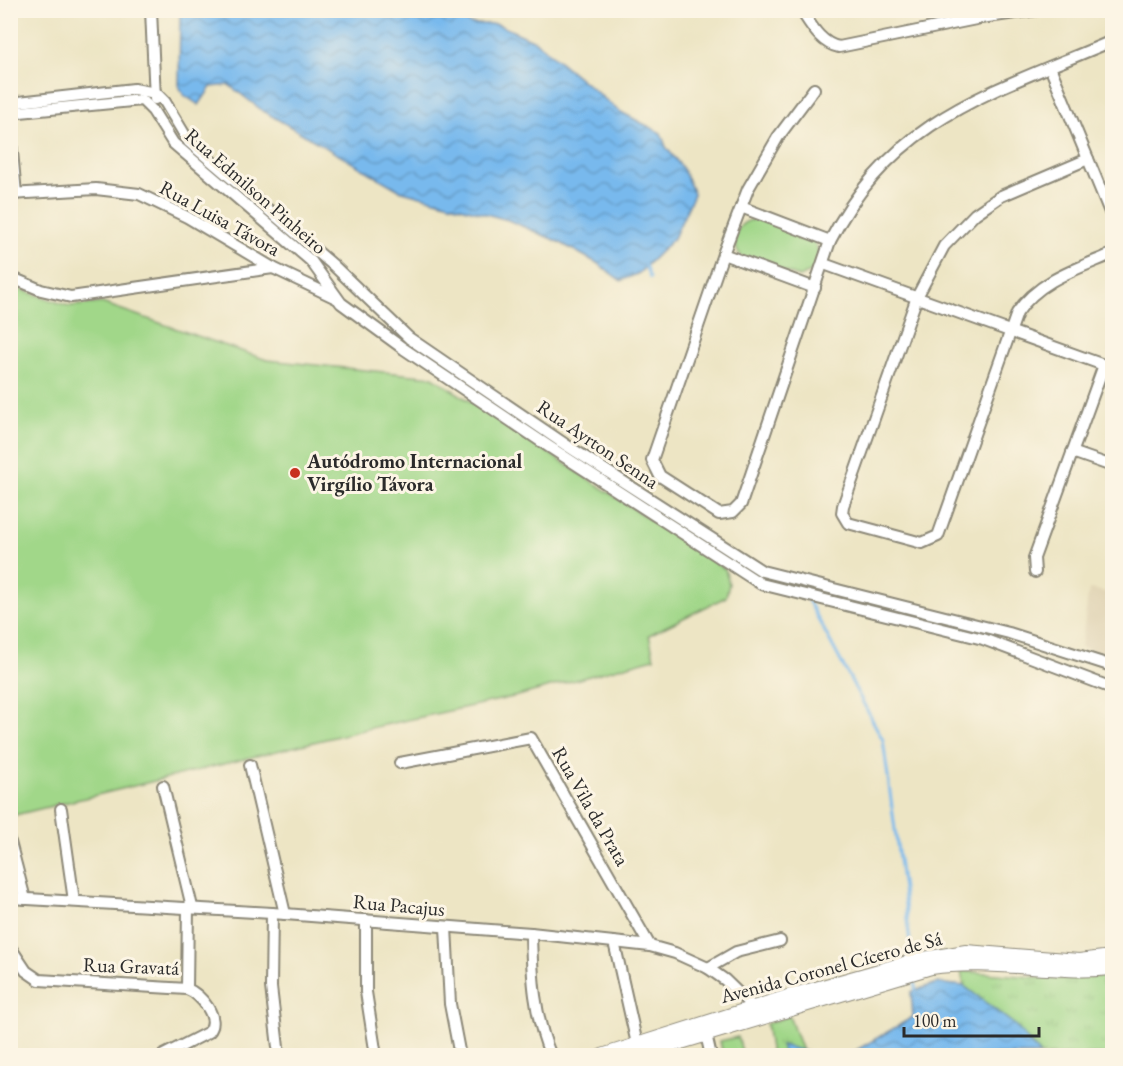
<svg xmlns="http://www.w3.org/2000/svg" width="1123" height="1066" viewBox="0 0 1123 1066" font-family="'EB Garamond',serif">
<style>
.built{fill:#e2d6b7}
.grass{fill:url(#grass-tufts);stroke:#66815a;stroke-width:1.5}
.green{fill:#a1d789;stroke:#66815a;stroke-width:1.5}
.water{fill:url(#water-waves);stroke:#52728c;stroke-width:1.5}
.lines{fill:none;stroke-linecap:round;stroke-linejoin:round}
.stream{stroke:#78b9ed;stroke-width:3}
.minor-casing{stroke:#8c8878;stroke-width:14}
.major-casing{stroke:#8c8878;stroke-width:16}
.minor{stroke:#fff;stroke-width:10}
.major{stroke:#fff;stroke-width:14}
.poi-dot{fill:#c8321e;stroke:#fcf5e5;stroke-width:2}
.labels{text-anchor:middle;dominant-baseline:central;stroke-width:6;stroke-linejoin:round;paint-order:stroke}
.street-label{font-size:20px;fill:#2b2b2b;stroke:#fcf5e5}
.poi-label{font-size:20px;font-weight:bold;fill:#2b2b2b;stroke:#fcf5e5;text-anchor:start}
</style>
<defs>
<pattern id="grass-tufts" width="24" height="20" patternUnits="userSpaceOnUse" patternTransform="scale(1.5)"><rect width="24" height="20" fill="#a1d789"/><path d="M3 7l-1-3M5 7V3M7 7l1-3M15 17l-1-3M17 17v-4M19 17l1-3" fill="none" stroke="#8bb976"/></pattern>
<pattern id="water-waves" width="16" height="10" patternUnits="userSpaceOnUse" patternTransform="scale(1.5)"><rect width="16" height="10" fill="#78b9ed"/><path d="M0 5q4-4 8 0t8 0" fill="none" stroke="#6397c0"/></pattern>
</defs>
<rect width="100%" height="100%" fill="#fcf5e5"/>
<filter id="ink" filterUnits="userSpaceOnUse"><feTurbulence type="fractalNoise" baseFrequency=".0167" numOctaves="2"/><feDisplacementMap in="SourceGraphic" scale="12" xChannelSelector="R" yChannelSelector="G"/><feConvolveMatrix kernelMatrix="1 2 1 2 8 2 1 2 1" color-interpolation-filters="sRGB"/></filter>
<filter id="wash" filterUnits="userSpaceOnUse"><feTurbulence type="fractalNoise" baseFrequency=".008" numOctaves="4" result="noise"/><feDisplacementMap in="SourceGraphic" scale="24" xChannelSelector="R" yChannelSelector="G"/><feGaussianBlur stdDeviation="1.35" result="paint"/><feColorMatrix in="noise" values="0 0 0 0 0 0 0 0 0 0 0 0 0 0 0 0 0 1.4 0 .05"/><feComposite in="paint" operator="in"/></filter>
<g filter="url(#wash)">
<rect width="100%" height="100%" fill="#ede5c4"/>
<path class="built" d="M 1089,589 L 1112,593 L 1112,657 L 1081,647 Z"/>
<g class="grass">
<path d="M 961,971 L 1056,979 L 1112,976 L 1112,1055 L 1040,1055 L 1015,1025 L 964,986 Z"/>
<path d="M 789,1016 L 802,1051 L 782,1045 L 784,1055 L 771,1055 L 766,1024 Z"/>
<path d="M 738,1037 L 743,1055 L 723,1055 L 720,1041 Z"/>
</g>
<g class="green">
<path d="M 758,219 L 812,238 L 820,254 L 813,271 L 799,277 L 741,256 C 728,240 737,220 758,219 Z"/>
<path d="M 10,286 L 69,306 L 102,303 L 267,360 L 433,377 L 725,569 L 729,584 L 726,597 L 649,635 L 654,658 L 518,696 L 375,727 L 11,816 Z"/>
</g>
<g class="water">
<path d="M 180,11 L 461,10 L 470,24 L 497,24 L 535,41 L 619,111 L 661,133 L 666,147 L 683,169 L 694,194 L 674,238 L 639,273 L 621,281 L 597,263 L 559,242 L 508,220 L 399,190 L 263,111 L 229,85 L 211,87 L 199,105 L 184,95 L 179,86 Z"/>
<path d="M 937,983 L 964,986 L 1015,1025 L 1040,1055 L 848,1055 L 913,1017 L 911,992 Z"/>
<path d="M 781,1045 L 819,1055 L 784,1055 Z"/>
</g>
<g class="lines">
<g class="stream">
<path d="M 645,265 L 650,278"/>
<path d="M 808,600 L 883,740 L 911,949"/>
<path d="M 914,977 L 916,994"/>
</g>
</g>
</g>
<g filter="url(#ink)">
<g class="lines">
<defs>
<g id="minor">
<path d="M 151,10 L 155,99"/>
<path d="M 801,10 C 811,25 821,44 839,47 L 981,18 L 1037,10"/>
<path d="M 1050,67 L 1112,217"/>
<path d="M 814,89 L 778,137 L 748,189 L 723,254 L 652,460 L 660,476 L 719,514 L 733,512 L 741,504 L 830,241 C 893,117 993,92 1112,41"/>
<path d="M 10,103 L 134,89 L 156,93 L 165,102 L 189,142 L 333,265 L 409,338 L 566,445 L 762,571 L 1009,633 L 1112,666"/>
<path d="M 10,113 L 142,100 L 153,111 L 173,143 L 311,261 L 341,303 L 404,349 L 548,446 L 761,584 L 983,639 L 1112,688"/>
<path d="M 10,130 L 16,194"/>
<path d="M 1088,159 L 1001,196 L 975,214 L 944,246 L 917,297 L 843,506 L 842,513 L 848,523 L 922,543 L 938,536 L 1017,313 C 1039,280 1077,269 1112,254"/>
<path d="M 10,194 L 96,189 L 139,194 L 187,217 L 273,268 L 336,298"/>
<path d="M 741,207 L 830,241"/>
<path d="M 723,254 L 815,288"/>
<path d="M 824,264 L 1112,368"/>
<path d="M 10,277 L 41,290 L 71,297 L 273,268"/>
<path d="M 1072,452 L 1112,466"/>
<path d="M 1035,572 L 1034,558 L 1104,365"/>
<path d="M 400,763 L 531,738 L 650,946"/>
<path d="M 250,765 L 285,914"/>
<path d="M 163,786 L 192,907"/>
<path d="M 61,809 L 74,901"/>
<path d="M 10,842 L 25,899"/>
<path d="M 10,898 L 272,913 L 531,933 L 650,946 L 675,953 L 708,968 L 725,980 L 758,1012"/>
<path d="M 272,913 L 271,987 L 279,1056"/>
<path d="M 366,920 L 366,992 L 376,1056"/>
<path d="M 446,927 L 450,1004 L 460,1056"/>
<path d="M 531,933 C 532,976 534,1016 551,1056"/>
<path d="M 614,942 L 637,1044"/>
<path d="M 10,947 L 26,971 L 39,980 L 187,989 L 188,907"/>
<path d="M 708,968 L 736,952 L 780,941"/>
<path d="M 705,1030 L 711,1056"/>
<path d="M 162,1056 L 209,1032 C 221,1019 201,994 187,989"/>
</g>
<g id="major">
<path d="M 602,1056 L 791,996 L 918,960 L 966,952 L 1079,961 L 1112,957"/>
<path d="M 634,1056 L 931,967 C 992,958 1052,974 1112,968"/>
</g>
</defs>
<use href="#minor" class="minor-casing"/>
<use href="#major" class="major-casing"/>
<use href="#minor" class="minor"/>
<use href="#major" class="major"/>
</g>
</g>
<circle class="poi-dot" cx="295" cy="473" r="6"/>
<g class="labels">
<g class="street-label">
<text transform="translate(256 191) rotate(41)">Rua Edmilson Pinheiro</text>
<text transform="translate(220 218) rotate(29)">Rua Luisa Távora</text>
<text transform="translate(598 444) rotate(34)">Rua Ayrton Senna</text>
<text transform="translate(591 806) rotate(60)">Rua Vila da Prata</text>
<text transform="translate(399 905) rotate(5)">Rua Pacajus</text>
<text transform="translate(131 966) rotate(2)">Rua Gravatá</text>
<text transform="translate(831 967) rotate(-15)">Avenida Coronel Cícero de Sá</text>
</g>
<g class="poi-label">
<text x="307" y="461">Autódromo Internacional<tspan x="307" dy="23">Virgílio Távora</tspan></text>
</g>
</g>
<rect width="1123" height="1066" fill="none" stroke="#fcf5e5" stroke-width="36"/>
<path d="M904 1027v9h135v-9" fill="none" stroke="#2b2b2b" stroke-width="3"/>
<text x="913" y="1027" font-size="18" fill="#2b2b2b" stroke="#fcf5e5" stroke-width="4.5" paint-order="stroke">100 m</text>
</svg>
